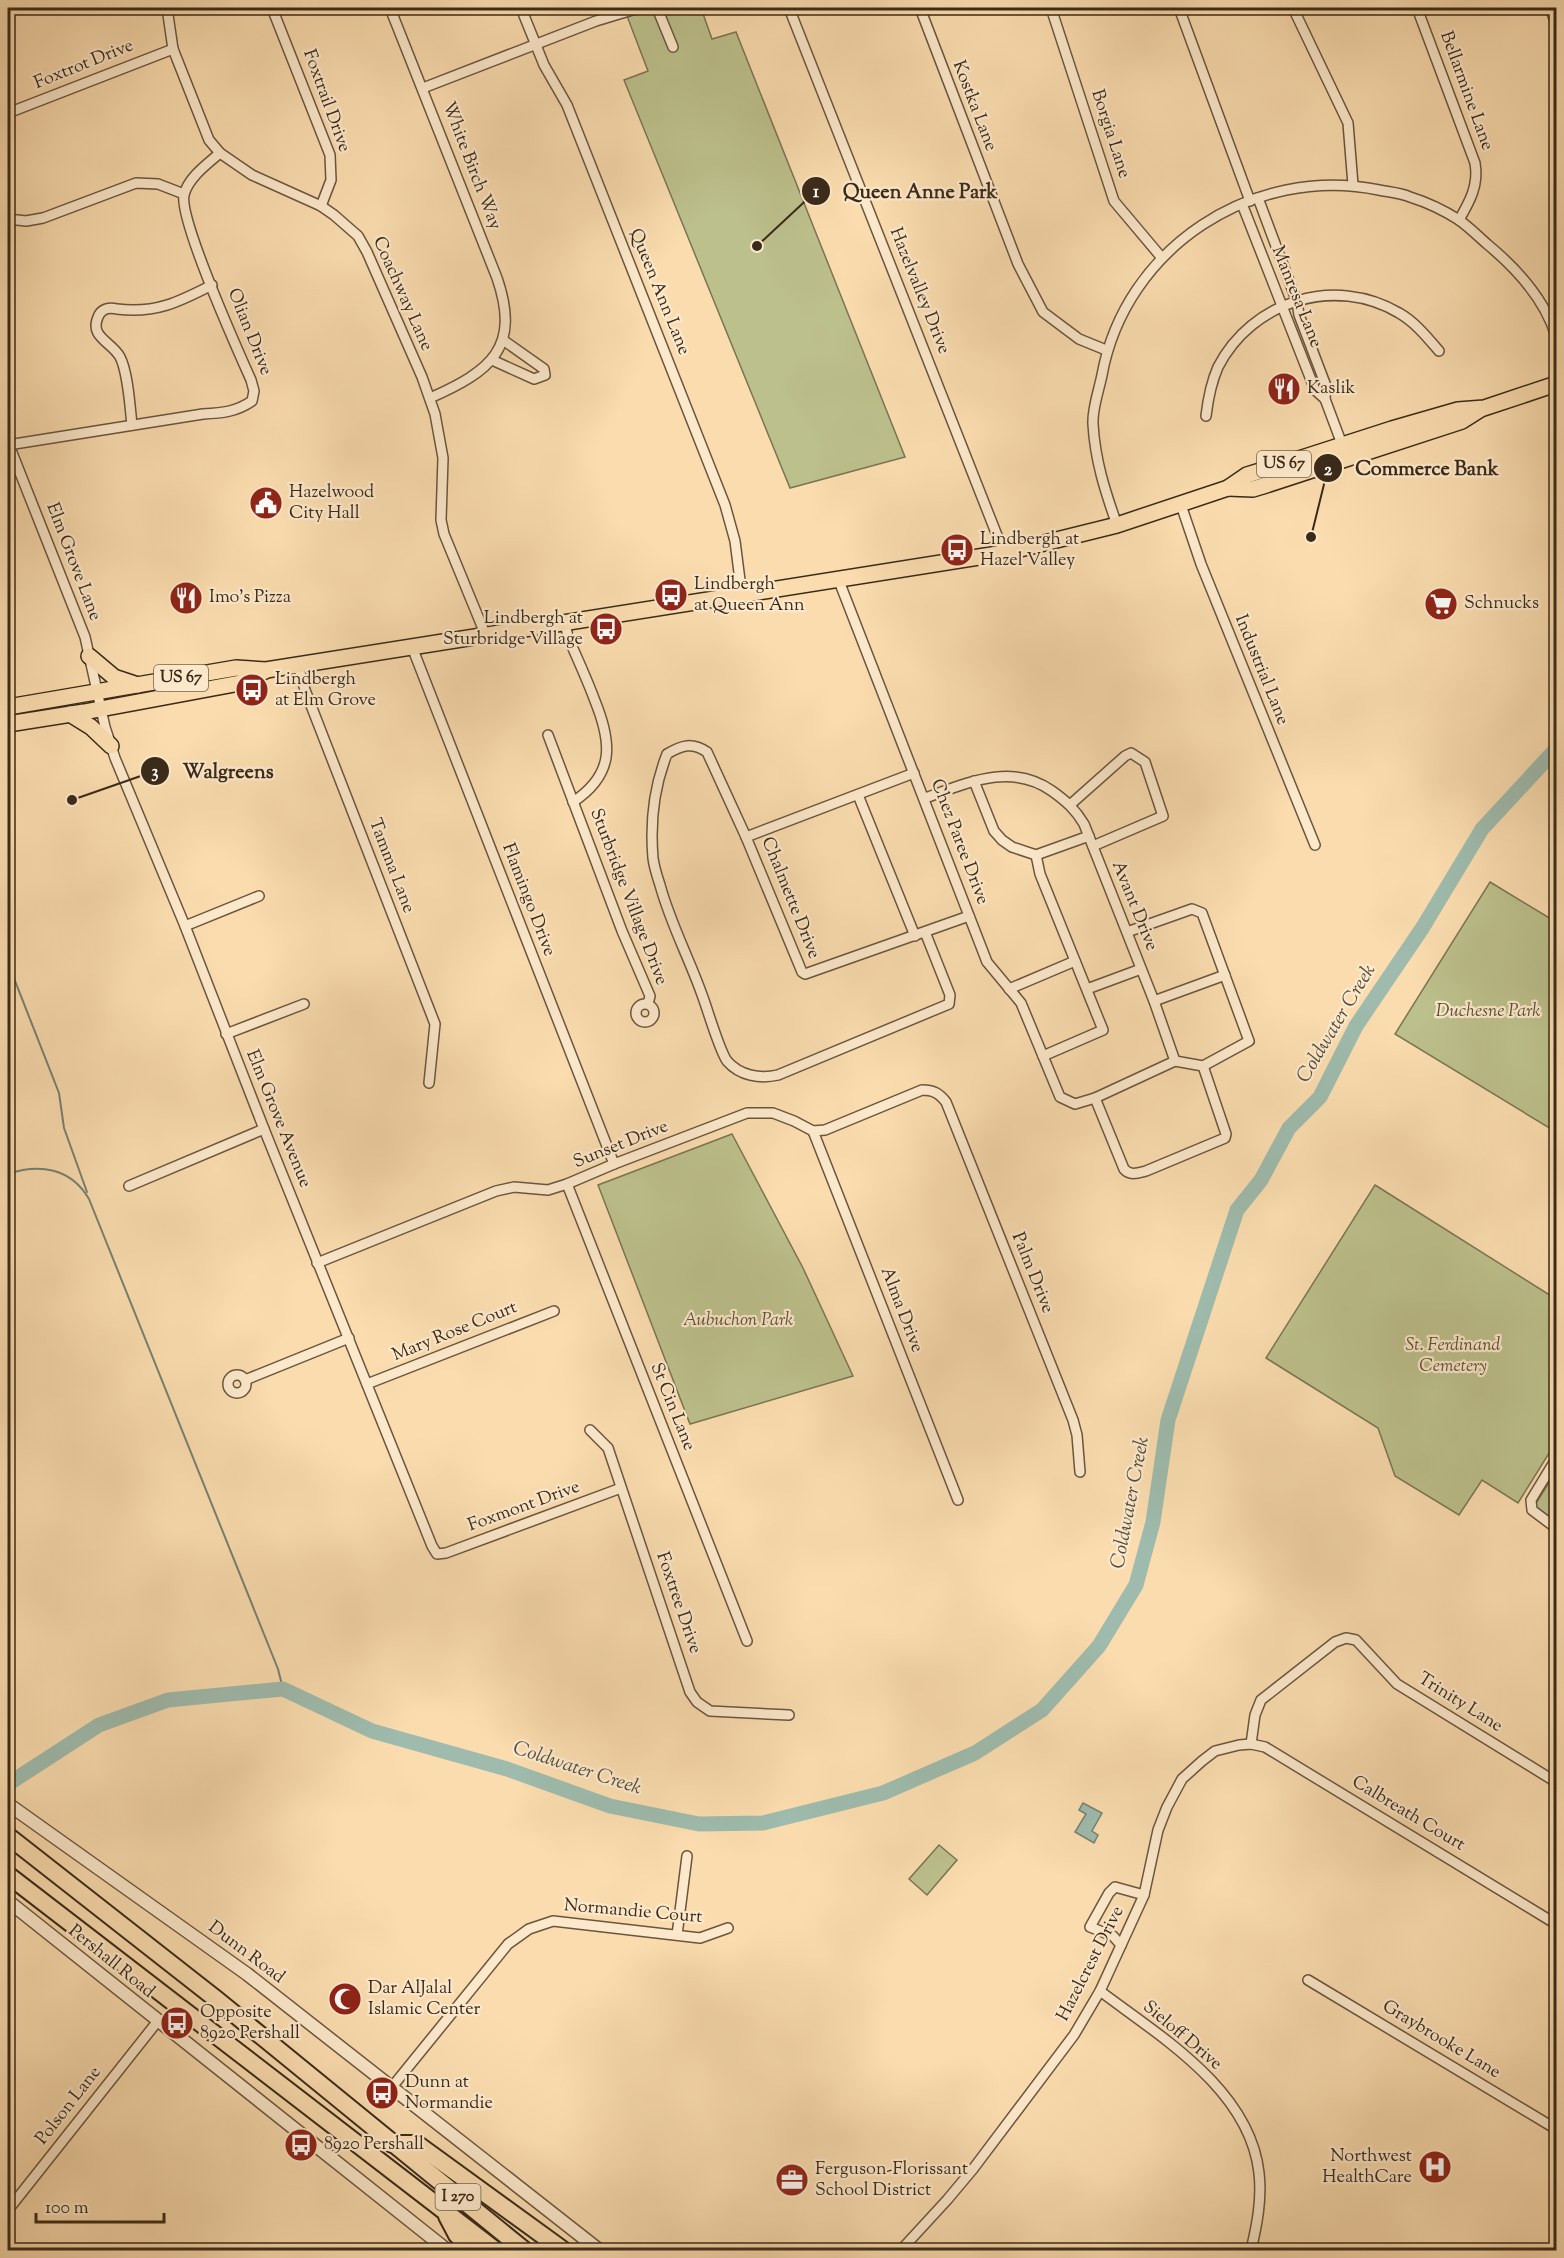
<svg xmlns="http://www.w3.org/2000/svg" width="1564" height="2258" viewBox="0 0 1564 2258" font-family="'Sorts Mill Goudy',serif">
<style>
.green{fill:#bcc08c;stroke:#7b7552;stroke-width:1.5}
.water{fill:#9ebbad;stroke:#768172;stroke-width:1.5}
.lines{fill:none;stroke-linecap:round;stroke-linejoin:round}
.stream{stroke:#768172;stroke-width:2}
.river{stroke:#9ebbad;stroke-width:15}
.minor-casing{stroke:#6a563e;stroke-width:12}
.tertiary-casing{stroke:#6a563e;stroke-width:15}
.primary-casing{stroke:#3a2a19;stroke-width:18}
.motorway-casing{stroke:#3a2a19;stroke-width:20}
.minor{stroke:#fce8cb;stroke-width:9}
.tertiary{stroke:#fce8cb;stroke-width:12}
.primary{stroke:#fadcaf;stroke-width:15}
.motorway{stroke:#fadcaf;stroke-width:16}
.labels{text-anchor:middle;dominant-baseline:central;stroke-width:4.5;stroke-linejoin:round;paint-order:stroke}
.shield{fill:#fce8cb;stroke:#74634e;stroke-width:1.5}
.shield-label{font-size:16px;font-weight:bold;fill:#3a2a19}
.street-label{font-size:18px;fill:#3a2a19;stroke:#fce8cb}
.poi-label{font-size:18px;fill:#3a2a19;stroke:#fce8cb;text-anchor:start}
.park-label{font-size:18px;font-style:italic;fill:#5a5036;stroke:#fce8cb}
.water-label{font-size:20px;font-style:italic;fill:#534e3e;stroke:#fce8cb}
.leader{fill:none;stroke:#3a2a19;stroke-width:2}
.callout-dot{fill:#3a2a19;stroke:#fce8cb;stroke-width:2}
.mark-label{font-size:18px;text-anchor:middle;font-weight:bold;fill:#fff}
.callout-label{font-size:20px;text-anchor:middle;font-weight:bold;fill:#3a2a19;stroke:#fce8cb;stroke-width:4.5;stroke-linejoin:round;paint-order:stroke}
</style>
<rect width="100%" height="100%" fill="#fadcaf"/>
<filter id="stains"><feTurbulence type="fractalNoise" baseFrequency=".00333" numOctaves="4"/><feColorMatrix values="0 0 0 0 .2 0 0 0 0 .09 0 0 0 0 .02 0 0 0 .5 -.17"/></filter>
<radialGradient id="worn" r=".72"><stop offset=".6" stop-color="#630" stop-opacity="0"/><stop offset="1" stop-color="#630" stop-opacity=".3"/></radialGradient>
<g class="green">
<path d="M 648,8 L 701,8 L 712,39 L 736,32 L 905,457 L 790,488 L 624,80 L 648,71 L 627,16 Z"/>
<path d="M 1490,882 L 1556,922 L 1556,1132 L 1395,1034 Z"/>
<path d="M 732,1134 L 803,1268 L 853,1376 L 690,1424 L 598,1185 Z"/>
<path d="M 1375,1185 L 1556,1299 L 1556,1442 L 1518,1503 L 1482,1480 L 1459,1515 L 1395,1476 L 1378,1428 L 1266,1358 Z"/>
<path d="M 1556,1471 L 1556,1529 L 1530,1513 Z"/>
<path d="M 939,1845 L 957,1860 L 927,1895 L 909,1879 Z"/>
</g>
<path class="water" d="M 1083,1803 L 1102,1813 L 1092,1831 L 1098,1835 L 1094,1843 L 1075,1832 L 1086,1814 L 1079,1810 Z"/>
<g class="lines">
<g class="stream">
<path d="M 8,963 L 59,1093 L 64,1128 L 87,1192"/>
<path d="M 8,1174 C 39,1163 71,1168 89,1199 L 278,1669 L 283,1689"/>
</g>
<path class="river" d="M 8,1784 L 99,1725 L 168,1700 L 283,1689 L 372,1731 L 507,1769 L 610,1806 L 699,1824 L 763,1823 L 883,1793 L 975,1753 L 1042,1710 L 1099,1646 L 1136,1585 L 1153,1522 L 1168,1420 L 1237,1210 L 1261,1180 L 1289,1128 L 1320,1097 L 1356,1026 L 1423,927 L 1482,829 L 1556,749"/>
<defs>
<g id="minor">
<path d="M 167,8 L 173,49 L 209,140 L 220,153 L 252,175 L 321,206 L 334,215 L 358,236 L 367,252 L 422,377 L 435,414 L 443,458 L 441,520 L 444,534 L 486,636"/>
<path d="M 272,8 L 330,155 L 331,180 L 321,206"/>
<path d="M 390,8 L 497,278 C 521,348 491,371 430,398"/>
<path d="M 521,8 L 544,65 L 567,105 L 725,505 L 735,541 L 742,596"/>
<path d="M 657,8 L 673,47"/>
<path d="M 789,8 L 1004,553"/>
<path d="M 920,8 L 1018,264 L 1043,312 L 1079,339 L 1106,350"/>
<path d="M 1051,8 L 1114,201 L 1162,258"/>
<path d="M 1179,8 L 1250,201"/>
<path d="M 1293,8 L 1348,123 L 1353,185"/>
<path d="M 1417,8 L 1475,163 C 1479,185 1470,201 1459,220"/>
<path d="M 1550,8 L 1556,23"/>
<path d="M 423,88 L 596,21 L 639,8"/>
<path d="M 8,113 L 173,49"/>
<path d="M 1258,198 L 1297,302 L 1299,315 L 1326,386 L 1325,399 L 1343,447"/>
<path d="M 1242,204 L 1315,390 L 1325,399"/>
<path d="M 8,219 L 26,221 L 43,218 L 136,183 L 158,184 L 184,194"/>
<path d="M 492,360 L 534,379 L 545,375 L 544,369 L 503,340"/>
<path d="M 1206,416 C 1208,399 1211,383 1218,367 C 1252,301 1335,275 1399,313 C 1415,322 1427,337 1439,351"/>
<path d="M 132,425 C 130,407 128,372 120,357 C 112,342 89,337 98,317 C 101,309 109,307 117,309 C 155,314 179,302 212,285"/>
<path d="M 8,445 L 203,414 C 222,413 236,412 252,401 L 254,391 L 251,380 C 238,351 179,219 184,195 C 188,178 207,164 220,153"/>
<path d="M 9,445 L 85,637 L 105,727 L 115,758 L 185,926 L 264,1129 L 432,1546 L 437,1554 L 446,1553 L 621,1488"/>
<path d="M 1181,505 L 1201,564 L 1315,845"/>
<path d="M 1117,525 C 1105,491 1095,460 1093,424 C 1092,409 1099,390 1102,375 C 1125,248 1253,164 1379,190 C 1389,192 1401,193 1410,197 C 1426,202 1445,211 1459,220 C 1469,227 1478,236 1487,244 C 1516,268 1545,300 1556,336"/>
<path d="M 839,581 L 987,962 L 1021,1003 L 1060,1097 L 1075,1104 L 1095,1098 L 1175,1061 L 1154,1001 L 1084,824 C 1075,809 1066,801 1052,791 C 1011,762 967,783 925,798"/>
<path d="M 565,623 L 568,637 C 577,658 587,679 595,701 C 612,743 615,774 573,802"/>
<path d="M 412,647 L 614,1164"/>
<path d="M 298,665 L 305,690 L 435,1024 L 429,1083"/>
<path d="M 548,735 L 622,931 L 650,996 L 648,1004"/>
<path d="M 914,773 L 746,837 L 802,972 L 805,974 L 969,916"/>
<path d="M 974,781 L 994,831 L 1002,840 L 1012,847 L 1036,855 L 1089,836"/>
<path d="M 858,795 L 915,936"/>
<path d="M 1071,804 L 1125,756 L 1131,753 L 1145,762 L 1163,816 L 1093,846"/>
<path d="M 746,837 L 707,752 C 692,742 682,745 667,754 C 654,787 650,823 653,858 C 654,867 657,876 660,885 C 670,922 688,956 701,992 C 707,1007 719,1050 727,1061 C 740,1076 760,1079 778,1075 L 949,1004 L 950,995 L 925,932"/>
<path d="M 1036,855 L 1040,874 L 1103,1030 L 1043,1056"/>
<path d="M 185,926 L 259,896"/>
<path d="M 1127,932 L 1192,909 L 1202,913 L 1249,1041 L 1203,1066 L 1175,1061"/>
<path d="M 1009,989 L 1075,961"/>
<path d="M 1087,989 L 1141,969"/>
<path d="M 1154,1001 L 1225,975"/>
<circle cx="645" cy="1013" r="9"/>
<path d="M 226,1034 L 304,1004"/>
<path d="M 1095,1098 L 1124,1169 C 1130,1176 1138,1173 1146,1171 L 1225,1138 L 1226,1134 L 1203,1066"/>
<path d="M 813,1131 L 958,1500"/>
<path d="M 567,1184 L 747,1641"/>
<path d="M 129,1186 L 264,1129"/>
<path d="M 317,1263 L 496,1191 L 514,1187 L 548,1190 L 567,1184 L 614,1164 L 747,1113 L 773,1113 L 794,1121 L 813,1131 L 825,1130 L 922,1090 C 933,1090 939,1093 946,1102 L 1073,1420 L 1077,1435 L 1080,1472"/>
<circle cx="237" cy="1384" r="9"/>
<path d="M 245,1380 L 349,1338"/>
<path d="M 367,1384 L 554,1311"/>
<path d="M 590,1430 L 608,1448 L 690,1692 L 697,1702 L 710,1711 L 789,1715"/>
<path d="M 1556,1459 L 1531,1500 L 1532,1510 L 1556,1528"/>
<path d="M 1251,1744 L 1255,1715 L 1261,1700 L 1335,1642 L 1346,1638 L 1356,1640 L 1397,1684 L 1556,1782"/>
<path d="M 677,1935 L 687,1856"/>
<path d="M 1121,1945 L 1113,1936 L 1090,1927 L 1109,1893 L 1115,1887 L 1144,1895"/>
<path d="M 1308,1980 L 1556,2129"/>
<path d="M 1100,1991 C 1161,2037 1250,2090 1259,2173 C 1262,2199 1257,2225 1251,2250"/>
<path d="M 392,2087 L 508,1944 L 529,1929 L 553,1921 L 700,1938 L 728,1928"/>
<path d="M 8,2210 L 157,2022"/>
<path d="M 901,2250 L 947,2200 L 973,2169 L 1074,2035 L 1100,1991 L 1144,1895 L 1158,1830 L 1167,1807 L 1182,1779 L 1202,1761 L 1215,1751 L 1239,1745 L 1251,1744 L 1265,1747 L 1556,1924"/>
</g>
<g id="tertiary">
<path d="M 8,1804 L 247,1974 L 599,2250"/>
<path d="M 8,1901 L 447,2250"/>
</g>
<g id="primary">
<path d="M 1228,488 L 1253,489 L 1263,486 L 1462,421 L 1481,409"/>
<path d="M 89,656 L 114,677 L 138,685"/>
<path d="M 8,707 L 236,668 L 266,670 L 1004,553 L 1117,525 L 1228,488 L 1247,475 L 1305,457 L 1392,429 L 1458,410 L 1484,408 L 1556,384"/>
<path d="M 70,714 L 91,727 L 111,746"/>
<path d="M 8,724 L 84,712 L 240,683 L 265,671"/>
</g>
<g id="motorway">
<path d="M 8,1836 L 216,1999 L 524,2250"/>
<path d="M 8,1875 L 495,2250"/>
<path d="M 392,2144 L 417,2144 L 563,2250"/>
<path d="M 447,2216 L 457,2235 L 473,2250"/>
</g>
</defs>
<use href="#minor" class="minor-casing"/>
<use href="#tertiary" class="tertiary-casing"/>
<use href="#primary" class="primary-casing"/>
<use href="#motorway" class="motorway-casing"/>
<use href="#minor" class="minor"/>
<use href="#tertiary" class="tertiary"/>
<use href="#primary" class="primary"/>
<use href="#motorway" class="motorway"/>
</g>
<defs>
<symbol id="restaurant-disc" viewBox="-11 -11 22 22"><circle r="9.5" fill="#8f2418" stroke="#fce8cb"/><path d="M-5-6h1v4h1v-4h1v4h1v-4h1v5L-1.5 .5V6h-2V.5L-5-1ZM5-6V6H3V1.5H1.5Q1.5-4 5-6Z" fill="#fff"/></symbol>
<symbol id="civic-disc" viewBox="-11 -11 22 22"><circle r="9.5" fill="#8f2418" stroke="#fce8cb"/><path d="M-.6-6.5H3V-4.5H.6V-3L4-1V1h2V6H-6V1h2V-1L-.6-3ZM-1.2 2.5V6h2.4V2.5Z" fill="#fff"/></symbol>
<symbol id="bus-disc" viewBox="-11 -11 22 22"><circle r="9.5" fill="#8f2418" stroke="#fce8cb"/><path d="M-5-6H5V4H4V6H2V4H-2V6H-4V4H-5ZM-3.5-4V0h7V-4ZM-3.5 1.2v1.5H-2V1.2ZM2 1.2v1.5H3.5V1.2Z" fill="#fff"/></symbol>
<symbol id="supermarket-disc" viewBox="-11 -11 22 22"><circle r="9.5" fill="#8f2418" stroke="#fce8cb"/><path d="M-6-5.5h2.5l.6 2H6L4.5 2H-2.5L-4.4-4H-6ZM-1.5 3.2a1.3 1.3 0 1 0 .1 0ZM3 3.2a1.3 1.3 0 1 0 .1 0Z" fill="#fff"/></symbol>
<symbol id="mosque-disc" viewBox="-11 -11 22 22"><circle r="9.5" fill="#8f2418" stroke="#fce8cb"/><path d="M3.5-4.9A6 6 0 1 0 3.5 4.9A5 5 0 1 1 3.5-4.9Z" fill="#fff"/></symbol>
<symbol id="hospital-disc" viewBox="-11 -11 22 22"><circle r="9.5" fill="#8f2418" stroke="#fce8cb"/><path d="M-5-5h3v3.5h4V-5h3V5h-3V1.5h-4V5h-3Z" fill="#fff"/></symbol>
<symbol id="office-disc" viewBox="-11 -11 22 22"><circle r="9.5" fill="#8f2418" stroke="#fce8cb"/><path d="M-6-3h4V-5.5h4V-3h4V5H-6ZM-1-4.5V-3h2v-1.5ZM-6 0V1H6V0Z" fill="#fff"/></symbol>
</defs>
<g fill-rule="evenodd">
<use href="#restaurant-disc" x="1265" y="370" width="38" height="38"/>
<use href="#civic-disc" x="247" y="484" width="38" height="38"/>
<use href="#bus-disc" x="938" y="531" width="38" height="38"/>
<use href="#bus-disc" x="652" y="576" width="38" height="38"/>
<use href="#restaurant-disc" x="167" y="579" width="38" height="38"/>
<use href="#supermarket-disc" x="1422" y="585" width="38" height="38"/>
<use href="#bus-disc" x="587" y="610" width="38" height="38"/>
<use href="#bus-disc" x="233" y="671" width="38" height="38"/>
<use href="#mosque-disc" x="326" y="1980" width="38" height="38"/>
<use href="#bus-disc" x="158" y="2004" width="38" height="38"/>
<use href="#bus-disc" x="363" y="2074" width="38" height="38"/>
<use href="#bus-disc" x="282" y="2126" width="38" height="38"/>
<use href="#hospital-disc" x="1416" y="2148" width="38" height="38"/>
<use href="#office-disc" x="773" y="2161" width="38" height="38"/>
</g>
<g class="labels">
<g class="shield">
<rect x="1257" y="451" width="54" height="26" rx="4.5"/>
<rect x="154" y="665" width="54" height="26" rx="4.5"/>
<rect x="435.5" y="2184" width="45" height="26" rx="4.5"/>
</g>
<g class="shield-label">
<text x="1284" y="464">US 67</text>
<text x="181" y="678">US 67</text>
<text x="458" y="2197">I 270</text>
</g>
<g class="street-label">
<text transform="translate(84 65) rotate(-22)">Foxtrot Drive</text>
<text transform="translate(1466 91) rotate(70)">Bellarmine Lane</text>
<text transform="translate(326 101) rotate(70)">Foxtrail Drive</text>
<text transform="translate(974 106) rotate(69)">Kostka Lane</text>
<text transform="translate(1110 134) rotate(72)">Borgia Lane</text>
<text transform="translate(471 166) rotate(69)">White Birch Way</text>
<text transform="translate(919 291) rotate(68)">Hazelvalley Drive</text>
<text transform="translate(659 292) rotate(68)">Queen Ann Lane</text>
<text transform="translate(402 294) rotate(66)">Coachway Lane</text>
<text transform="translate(1296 297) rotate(68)">Manresa Lane</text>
<text transform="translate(249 332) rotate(68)">Olian Drive</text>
<text transform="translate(73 562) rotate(69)">Elm Grove Lane</text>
<text transform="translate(1261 670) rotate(68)">Industrial Lane</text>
<text transform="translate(959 842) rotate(69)">Chez Paree Drive</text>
<text transform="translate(391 866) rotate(69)">Tamma Lane</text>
<text transform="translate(628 897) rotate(69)">Sturbridge Village Drive</text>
<text transform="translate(790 898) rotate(68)">Chalmette Drive</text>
<text transform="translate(528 900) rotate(69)">Flamingo Drive</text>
<text transform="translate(1134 906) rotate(68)">Avant Drive</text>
<text transform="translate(278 1119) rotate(68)">Elm Grove Avenue</text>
<text transform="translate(621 1145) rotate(-22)">Sunset Drive</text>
<text transform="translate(1032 1273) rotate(68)">Palm Drive</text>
<text transform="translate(901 1310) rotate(69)">Alma Drive</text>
<text transform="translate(455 1332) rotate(-22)">Mary Rose Court</text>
<text transform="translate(672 1407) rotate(68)">St Cin Lane</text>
<text transform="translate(524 1507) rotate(-20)">Foxmont Drive</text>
<text transform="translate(678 1603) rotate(71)">Foxtree Drive</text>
<text transform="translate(1460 1703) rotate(32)">Trinity Lane</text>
<text transform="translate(1408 1814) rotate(31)">Calbreath Court</text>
<text transform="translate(633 1912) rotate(5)">Normandie Court</text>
<text transform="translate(246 1953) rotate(37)">Dunn Road</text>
<text transform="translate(111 1962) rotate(39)">Pershall Road</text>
<text transform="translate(1091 1964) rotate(-63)">Hazelcrest Drive</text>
<text transform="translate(1182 2036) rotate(40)">Sieloff Drive</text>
<text transform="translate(1441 2040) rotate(31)">Graybrooke Lane</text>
<text transform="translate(69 2106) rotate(-52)">Polson Lane</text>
</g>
<g class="poi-label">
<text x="1307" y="389">Kaslik</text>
<text x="289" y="493">Hazelwood<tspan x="289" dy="21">City Hall</tspan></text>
<text x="980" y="540">Lindbergh at<tspan x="980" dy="21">Hazel Valley</tspan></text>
<text x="694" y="585">Lindbergh<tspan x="694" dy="21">at Queen Ann</tspan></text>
<text x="209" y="598">Imo's Pizza</text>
<text x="1464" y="604">Schnucks</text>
<text x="583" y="619" text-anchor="end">Lindbergh at<tspan x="583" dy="21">Sturbridge Village</tspan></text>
<text x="275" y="680">Lindbergh<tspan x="275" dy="21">at Elm Grove</tspan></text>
<text x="368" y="1989">Dar AlJalal<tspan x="368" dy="21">Islamic Center</tspan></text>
<text x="200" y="2013">Opposite<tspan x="200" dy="21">8920 Pershall</tspan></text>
<text x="405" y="2083">Dunn at<tspan x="405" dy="21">Normandie</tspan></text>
<text x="324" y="2145">8920 Pershall</text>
<text x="1412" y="2157" text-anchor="end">Northwest<tspan x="1412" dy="21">HealthCare</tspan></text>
<text x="815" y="2170">Ferguson-Florissant<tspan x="815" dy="21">School District</tspan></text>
</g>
<g class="park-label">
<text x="1488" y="1012">Duchesne Park</text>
<text x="738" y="1321">Aubuchon Park</text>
<text x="1453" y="1346">St. Ferdinand<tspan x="1453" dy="21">Cemetery</tspan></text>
</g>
<g class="water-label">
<text transform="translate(1337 1024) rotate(-59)">Coldwater Creek</text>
<text transform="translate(1131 1503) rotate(-79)">Coldwater Creek</text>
<text transform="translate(577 1769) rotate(18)">Coldwater Creek</text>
</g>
</g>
<path class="leader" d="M757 246L816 191M1311 537L1328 468M72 800L155 771"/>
<g class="callout-dot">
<circle cx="757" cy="246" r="6"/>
<circle cx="1311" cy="537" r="6"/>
<circle cx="72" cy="800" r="6"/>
<circle cx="816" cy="191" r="15"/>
<circle cx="1328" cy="468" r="15"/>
<circle cx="155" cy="771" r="15"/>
</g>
<g class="mark-label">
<text x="816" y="197">1</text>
<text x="1328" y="475">2</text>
<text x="155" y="777">3</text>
</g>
<g class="callout-label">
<text x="920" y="198">Queen Anne Park</text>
<text x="1427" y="475">Commerce Bank</text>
<text x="228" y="778">Walgreens</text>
</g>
<rect width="1564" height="2258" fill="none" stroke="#fadcaf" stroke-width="30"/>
<rect x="9" y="9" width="1546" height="2240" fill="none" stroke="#3a2a19" stroke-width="3"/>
<rect x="15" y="15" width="1534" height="2228" fill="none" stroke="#3a2a19" stroke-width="1.5"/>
<path d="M36 2213v9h128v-9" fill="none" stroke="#3a2a19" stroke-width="3"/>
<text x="45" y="2213" font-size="18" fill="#3a2a19" stroke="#fce8cb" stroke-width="4.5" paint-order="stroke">100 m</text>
<rect width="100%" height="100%" filter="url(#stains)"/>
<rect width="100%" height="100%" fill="url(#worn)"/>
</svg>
